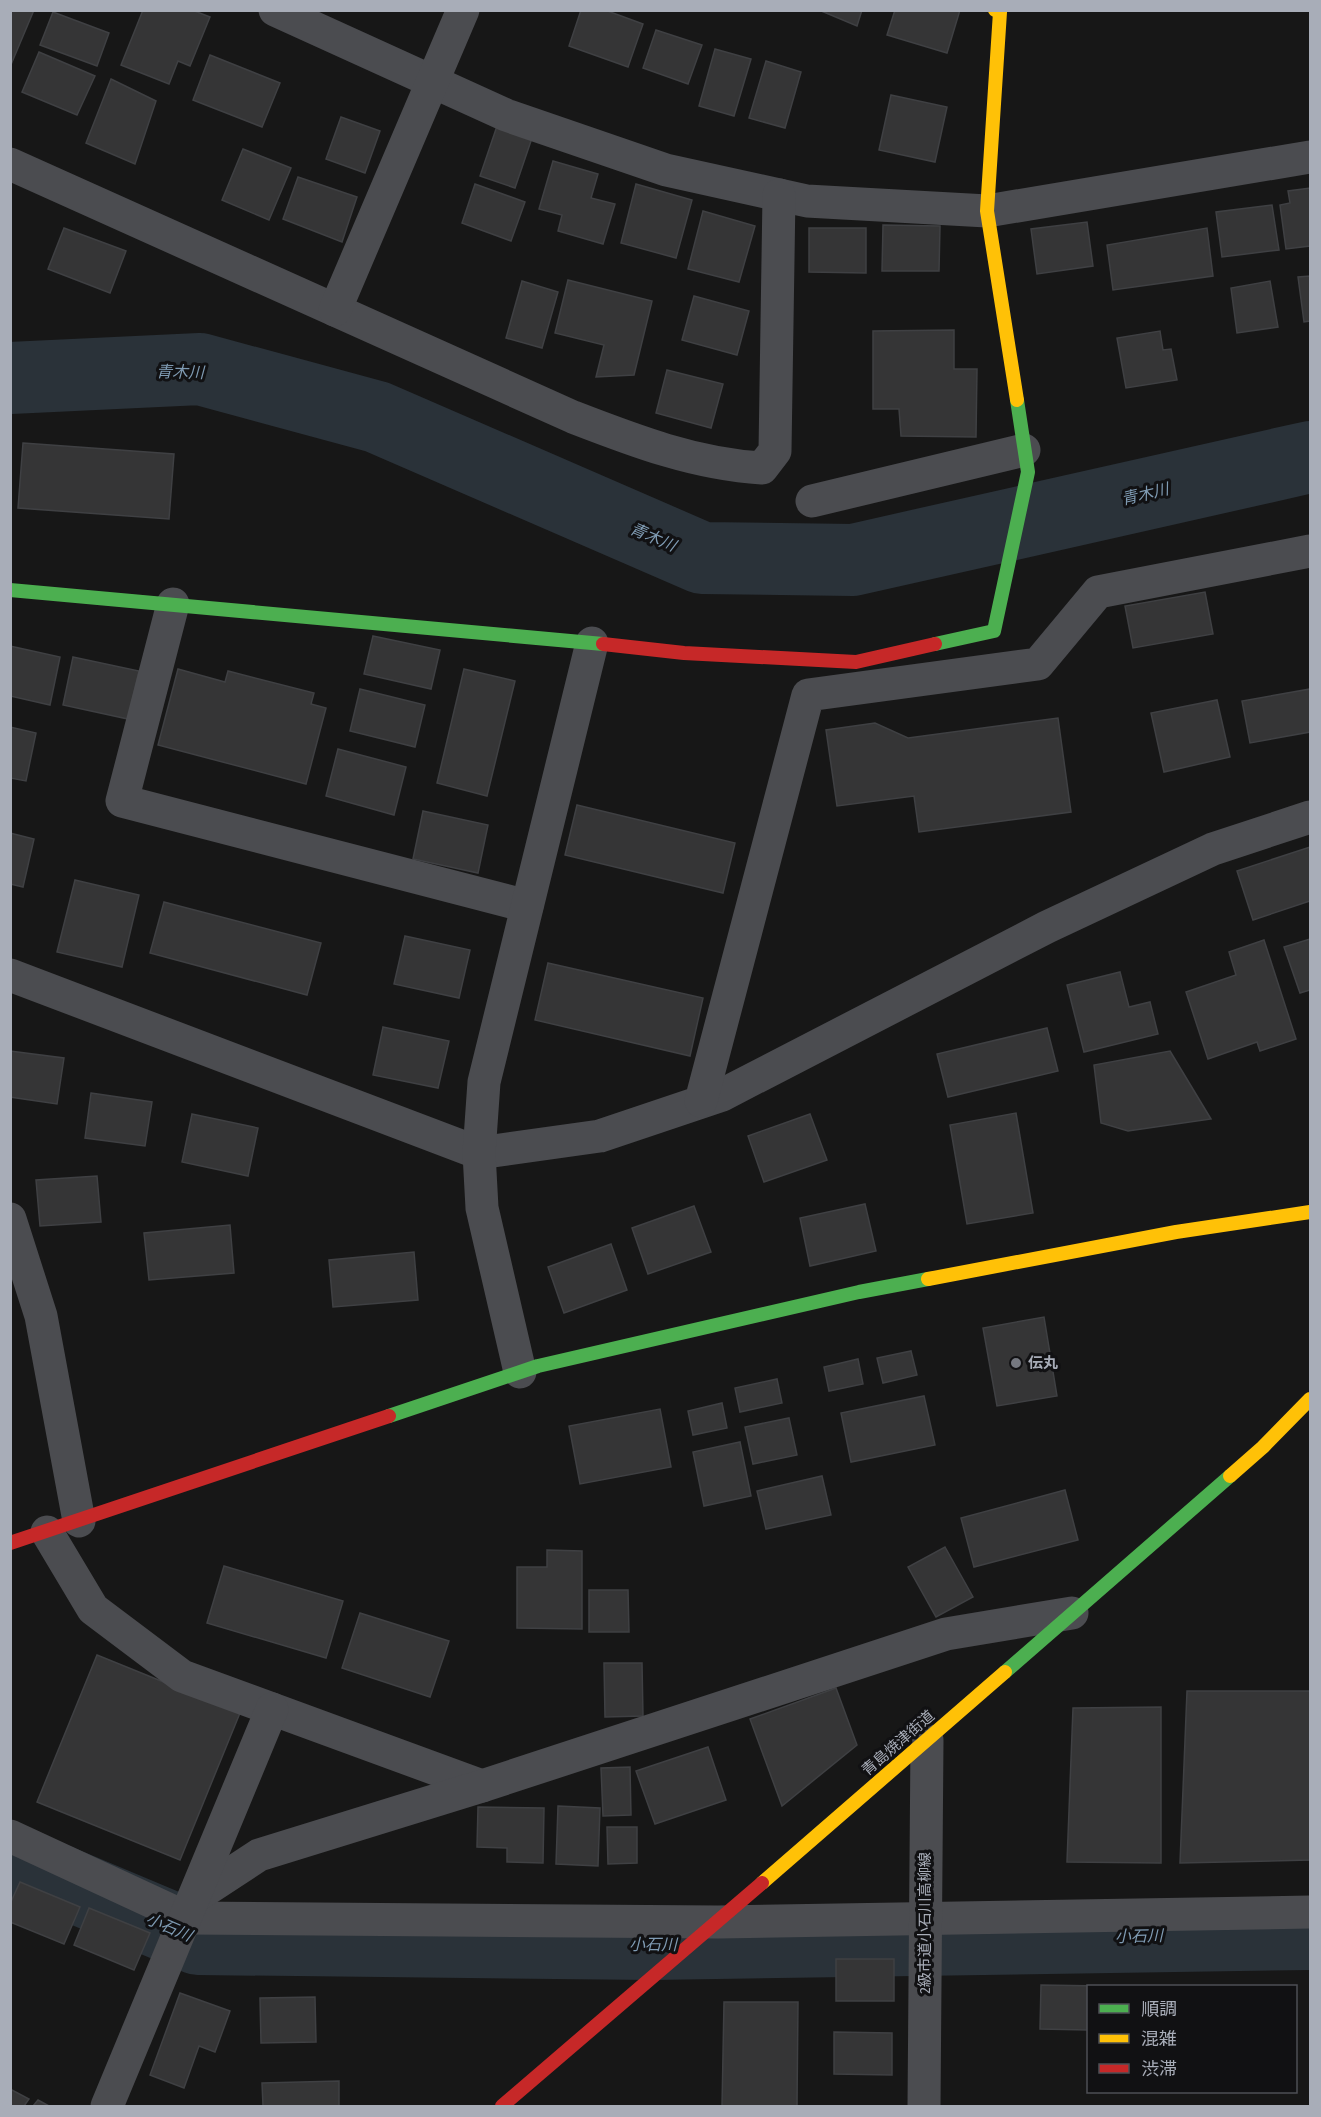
<svg xmlns="http://www.w3.org/2000/svg" width="1321" height="2117" viewBox="0 0 1321 2117" font-family="'Fira Sans Condensed','Noto Sans JP',sans-serif">
<style>
.lines{fill:none;stroke-linecap:round;stroke-linejoin:round}
.river{stroke:#2a3239;stroke-width:72}
.building{fill:#353536;stroke:#3f4043;stroke-width:1.5}
.street{stroke:#4b4c50;stroke-width:33}
.fast{stroke:#4caf50;stroke-width:14}
.slow{stroke:#ffc107;stroke-width:14}
.jam{stroke:#c62828;stroke-width:14}
.poi-dot{fill:#757880;stroke:#111113;stroke-width:2}
.labels{text-anchor:middle;dominant-baseline:central;stroke-width:6;stroke-linejoin:round;paint-order:stroke}
.poi-label{font-size:15px;font-weight:bold;fill:#a8adb8;stroke:#111113;text-anchor:start}
.street-label{font-size:15px;fill:#a8adb8;stroke:#111113}
.water-label{font-size:16px;font-style:italic;fill:#7f9bb3;stroke:#111113}
</style>
<rect width="100%" height="100%" fill="#171717"/>
<g class="lines">
<g class="river">
<path d="M 10,378 L 200,369 L 377,417 L 702,558 L 853,560 L 1310,457"/>
<path d="M 10,1860 L 198,1939 L 652,1944 L 1310,1934"/>
</g>
</g>
<g class="building">
<path d="M 10,10 L 34,10 L 10,67 Z"/>
<path d="M 143,10 L 192,10 L 210,17 L 190,66 L 178,61 L 169,84 L 121,65 Z"/>
<path d="M 581,10 L 605,10 L 643,24 L 628,67 L 569,46 Z"/>
<path d="M 819,10 L 862,10 L 857,26 Z"/>
<path d="M 895,10 L 960,10 L 947,53 L 887,35 Z"/>
<path d="M 53,12 L 109,33 L 97,66 L 40,45 Z"/>
<path d="M 656,30 L 702,45 L 688,84 L 643,68 Z"/>
<path d="M 715,49 L 751,59 L 734,116 L 699,106 Z"/>
<path d="M 39,52 L 95,76 L 77,115 L 22,92 Z"/>
<path d="M 210,55 L 280,83 L 262,127 L 193,100 Z"/>
<path d="M 766,61 L 801,72 L 785,128 L 749,118 Z"/>
<path d="M 111,79 L 156,101 L 135,164 L 86,143 Z"/>
<path d="M 891,95 L 947,107 L 935,162 L 879,150 Z"/>
<path d="M 341,117 L 380,131 L 365,173 L 326,159 Z"/>
<path d="M 497,126 L 532,138 L 515,188 L 480,176 Z"/>
<path d="M 243,149 L 291,168 L 269,220 L 222,200 Z"/>
<path d="M 553,161 L 598,174 L 591,198 L 615,204 L 603,244 L 558,231 L 562,215 L 539,209 Z"/>
<path d="M 298,177 L 357,197 L 342,242 L 283,219 Z"/>
<path d="M 475,184 L 525,202 L 511,241 L 462,223 Z"/>
<path d="M 636,184 L 692,200 L 676,258 L 621,243 Z"/>
<path d="M 1310,188 L 1310,246 L 1286,249 L 1280,205 L 1290,203 L 1288,191 Z"/>
<path d="M 1272,205 L 1279,250 L 1222,257 L 1216,212 Z"/>
<path d="M 703,211 L 755,226 L 739,282 L 688,269 Z"/>
<path d="M 1087,222 L 1093,266 L 1037,274 L 1031,229 Z"/>
<path d="M 883,225 L 940,226 L 939,271 L 882,271 Z"/>
<path d="M 64,228 L 126,251 L 110,293 L 48,269 Z"/>
<path d="M 809,228 L 866,228 L 866,273 L 809,272 Z"/>
<path d="M 1207,228 L 1213,276 L 1113,290 L 1107,245 Z"/>
<path d="M 1310,276 L 1310,321 L 1304,322 L 1298,277 Z"/>
<path d="M 568,280 L 652,301 L 634,375 L 596,377 L 604,345 L 555,333 Z"/>
<path d="M 522,281 L 558,292 L 542,348 L 506,338 Z"/>
<path d="M 1270,281 L 1278,327 L 1237,333 L 1231,288 Z"/>
<path d="M 694,296 L 749,311 L 737,355 L 682,340 Z"/>
<path d="M 954,330 L 954,369 L 977,369 L 976,437 L 901,436 L 899,409 L 873,409 L 873,331 Z"/>
<path d="M 1160,331 L 1163,350 L 1171,349 L 1177,380 L 1126,388 L 1117,338 Z"/>
<path d="M 667,370 L 723,384 L 711,428 L 656,413 Z"/>
<path d="M 23,443 L 174,454 L 169,519 L 18,508 Z"/>
<path d="M 1205,592 L 1213,634 L 1133,648 L 1125,606 Z"/>
<path d="M 373,636 L 440,650 L 431,689 L 364,674 Z"/>
<path d="M 10,646 L 60,657 L 50,705 L 10,696 Z"/>
<path d="M 73,657 L 139,671 L 128,719 L 63,705 Z"/>
<path d="M 178,669 L 225,682 L 228,671 L 314,693 L 311,704 L 326,708 L 306,784 L 158,745 Z"/>
<path d="M 464,669 L 515,681 L 487,796 L 437,783 Z"/>
<path d="M 360,689 L 425,705 L 415,747 L 350,731 Z"/>
<path d="M 1310,689 L 1310,732 L 1250,743 L 1242,701 Z"/>
<path d="M 1217,700 L 1230,757 L 1164,772 L 1151,713 Z"/>
<path d="M 1058,718 L 1071,812 L 919,832 L 914,796 L 837,806 L 826,730 L 875,723 L 908,738 Z"/>
<path d="M 10,727 L 36,733 L 26,781 L 10,778 Z"/>
<path d="M 338,749 L 406,767 L 394,815 L 326,796 Z"/>
<path d="M 577,805 L 735,843 L 723,893 L 565,855 Z"/>
<path d="M 423,811 L 488,825 L 478,873 L 413,859 Z"/>
<path d="M 10,833 L 34,839 L 23,887 L 10,884 Z"/>
<path d="M 1310,847 L 1310,901 L 1253,920 L 1237,871 Z"/>
<path d="M 75,880 L 139,895 L 122,967 L 57,952 Z"/>
<path d="M 164,902 L 321,943 L 307,995 L 150,953 Z"/>
<path d="M 405,936 L 470,950 L 459,998 L 394,984 Z"/>
<path d="M 1310,939 L 1310,990 L 1300,993 L 1284,947 Z"/>
<path d="M 1264,940 L 1296,1039 L 1260,1051 L 1257,1042 L 1208,1059 L 1186,992 L 1236,975 L 1229,952 Z"/>
<path d="M 548,963 L 703,998 L 690,1056 L 535,1020 Z"/>
<path d="M 1120,972 L 1129,1007 L 1150,1002 L 1158,1034 L 1084,1052 L 1067,985 Z"/>
<path d="M 383,1027 L 449,1041 L 438,1088 L 373,1075 Z"/>
<path d="M 1047,1028 L 1058,1071 L 948,1097 L 937,1054 Z"/>
<path d="M 10,1051 L 64,1058 L 57,1104 L 10,1097 Z"/>
<path d="M 1170,1051 L 1211,1119 L 1128,1131 L 1101,1123 L 1094,1065 Z"/>
<path d="M 91,1093 L 152,1102 L 145,1146 L 85,1138 Z"/>
<path d="M 1016,1113 L 1033,1213 L 967,1224 L 950,1125 Z"/>
<path d="M 192,1114 L 258,1128 L 248,1176 L 182,1162 Z"/>
<path d="M 810,1114 L 827,1160 L 764,1182 L 748,1136 Z"/>
<path d="M 97,1176 L 101,1222 L 40,1226 L 36,1180 Z"/>
<path d="M 865,1204 L 876,1251 L 810,1266 L 800,1218 Z"/>
<path d="M 694,1206 L 711,1252 L 648,1274 L 632,1228 Z"/>
<path d="M 230,1225 L 234,1273 L 149,1280 L 144,1233 Z"/>
<path d="M 611,1244 L 627,1290 L 564,1313 L 548,1267 Z"/>
<path d="M 414,1252 L 418,1300 L 333,1307 L 329,1260 Z"/>
<path d="M 1044,1317 L 1057,1396 L 997,1406 L 983,1328 Z"/>
<path d="M 911,1351 L 917,1375 L 883,1383 L 877,1358 Z"/>
<path d="M 858,1359 L 863,1384 L 829,1391 L 824,1367 Z"/>
<path d="M 777,1379 L 782,1403 L 740,1412 L 735,1388 Z"/>
<path d="M 924,1396 L 935,1445 L 851,1462 L 841,1413 Z"/>
<path d="M 722,1403 L 727,1428 L 693,1435 L 688,1411 Z"/>
<path d="M 660,1409 L 671,1467 L 580,1484 L 569,1426 Z"/>
<path d="M 789,1418 L 797,1455 L 753,1464 L 745,1427 Z"/>
<path d="M 740,1442 L 751,1496 L 704,1506 L 693,1452 Z"/>
<path d="M 822,1476 L 831,1515 L 766,1529 L 757,1491 Z"/>
<path d="M 1065,1490 L 1078,1540 L 974,1567 L 961,1518 Z"/>
<path d="M 945,1547 L 973,1597 L 936,1617 L 908,1567 Z"/>
<path d="M 547,1550 L 582,1551 L 582,1629 L 517,1628 L 517,1567 L 547,1567 Z"/>
<path d="M 224,1566 L 343,1601 L 326,1658 L 207,1623 Z"/>
<path d="M 589,1590 L 628,1590 L 629,1632 L 589,1632 Z"/>
<path d="M 360,1613 L 449,1641 L 430,1697 L 342,1668 Z"/>
<path d="M 97,1655 L 240,1713 L 180,1860 L 37,1802 Z"/>
<path d="M 604,1663 L 642,1663 L 643,1716 L 605,1717 Z"/>
<path d="M 836,1688 L 857,1745 L 782,1806 L 750,1719 Z"/>
<path d="M 1187,1691 L 1310,1691 L 1310,1860 L 1180,1863 Z"/>
<path d="M 1161,1707 L 1161,1863 L 1067,1862 L 1073,1708 Z"/>
<path d="M 708,1747 L 726,1800 L 655,1824 L 636,1771 Z"/>
<path d="M 630,1767 L 631,1815 L 603,1816 L 601,1768 Z"/>
<path d="M 558,1806 L 600,1808 L 598,1866 L 556,1864 Z"/>
<path d="M 478,1807 L 544,1808 L 543,1863 L 507,1862 L 507,1848 L 477,1847 Z"/>
<path d="M 607,1827 L 637,1827 L 637,1863 L 608,1864 Z"/>
<path d="M 20,1882 L 80,1907 L 64,1944 L 10,1922 L 10,1904 Z"/>
<path d="M 89,1908 L 150,1933 L 134,1970 L 74,1945 Z"/>
<rect x="836" y="1959" width="58" height="42"/>
<path d="M 1041,1985 L 1103,1986 L 1088,1986 L 1088,2030 L 1040,2029 Z"/>
<path d="M 180,1993 L 230,2011 L 215,2052 L 199,2046 L 184,2088 L 150,2075 Z"/>
<path d="M 315,1997 L 316,2042 L 261,2043 L 260,1998 Z"/>
<path d="M 724,2002 L 798,2002 L 797,2106 L 722,2106 Z"/>
<path d="M 834,2032 L 892,2033 L 892,2075 L 834,2074 Z"/>
<path d="M 339,2081 L 339,2106 L 263,2106 L 262,2083 Z"/>
<path d="M 10,2089 L 29,2099 L 24,2106 L 10,2106 Z"/>
<path d="M 38,2100 L 49,2106 L 33,2106 Z"/>
</g>
<g class="lines">
<g class="street">
<path d="M 275,10 L 506,115 L 666,170 L 807,201 L 987,211 L 1310,157"/>
<path d="M 10,164 L 573,417 C 635,441 695,464 762,468 L 775,451 L 779,195"/>
<path d="M 335,310 L 463,10"/>
<path d="M 812,501 L 1024,450"/>
<path d="M 173,604 L 122,801 L 527,906"/>
<path d="M 10,975 L 479,1153 L 600,1136 L 722,1095 L 1047,927 L 1213,849 L 1310,817"/>
<path d="M 701,1101 L 808,695 L 1038,664 L 1098,592 L 1310,551"/>
<path d="M 10,1219 L 41,1316 L 79,1521"/>
<path d="M 520,1372 L 482,1208 L 479,1153 L 484,1082 L 592,643"/>
<path d="M 47,1532 L 93,1609 L 182,1676 L 482,1786"/>
<path d="M 10,1836 L 187,1918 L 718,1922 L 1310,1912"/>
<path d="M 195,1897 L 259,1855 L 482,1786 L 946,1634 L 1072,1613"/>
<path d="M 107,2106 L 272,1709"/>
<path d="M 924,2106 L 927,1740"/>
</g>
<g class="fast">
<path d="M 10,590 L 603,644"/>
<path d="M 935,644 L 994,631 L 1028,472 L 1017,400"/>
<path d="M 389,1416 L 538,1366 L 859,1292 L 928,1279"/>
<path d="M 1005,1672 L 1230,1476"/>
</g>
<g class="slow">
<path d="M 995,10 L 1000,12 L 987,211 L 1017,400"/>
<path d="M 928,1279 L 1176,1232 L 1310,1212"/>
<path d="M 1230,1476 L 1263,1447 L 1310,1399"/>
<path d="M 762,1883 L 1005,1672"/>
</g>
<g class="jam">
<path d="M 603,644 L 684,653 L 856,662 L 935,644"/>
<path d="M 10,1543 L 389,1416"/>
<path d="M 502,2106 L 762,1883"/>
</g>
</g>
<circle class="poi-dot" cx="1016" cy="1363" r="6"/>
<g class="labels">
<g class="poi-label">
<text x="1028" y="1363">伝丸</text>
</g>
<g class="street-label">
<text transform="translate(898 1743) rotate(-41)">青島焼津街道</text>
<text transform="translate(925 1923) rotate(-90)">2級市道小石川高柳線</text>
</g>
<g class="water-label">
<text transform="translate(180 372) rotate(1)">青木川</text>
<text transform="translate(1145 494) rotate(-13)">青木川</text>
<text transform="translate(653 537) rotate(23)">青木川</text>
<text transform="translate(169 1927) rotate(23)">小石川</text>
<text transform="translate(1139 1936) rotate(-1)">小石川</text>
<text x="653" y="1944">小石川</text>
</g>
</g>
<rect width="1321" height="2117" fill="none" stroke="#a8adb8" stroke-width="24"/>
<rect x="1087" y="1985" width="210" height="108" fill="#111113" stroke="#4d4f55" stroke-width="1.5"/>
<rect x="1099" y="2004" width="30" height="9" fill="#4caf50" stroke="#4d4f55" stroke-width="1.5"/>
<text x="1141" y="2015" font-size="18" fill="#a8adb8">順調</text>
<rect x="1099" y="2034" width="30" height="9" fill="#ffc107" stroke="#4d4f55" stroke-width="1.5"/>
<text x="1141" y="2045" font-size="18" fill="#a8adb8">混雑</text>
<rect x="1099" y="2064" width="30" height="9" fill="#c62828" stroke="#4d4f55" stroke-width="1.5"/>
<text x="1141" y="2075" font-size="18" fill="#a8adb8">渋滞</text>
</svg>
